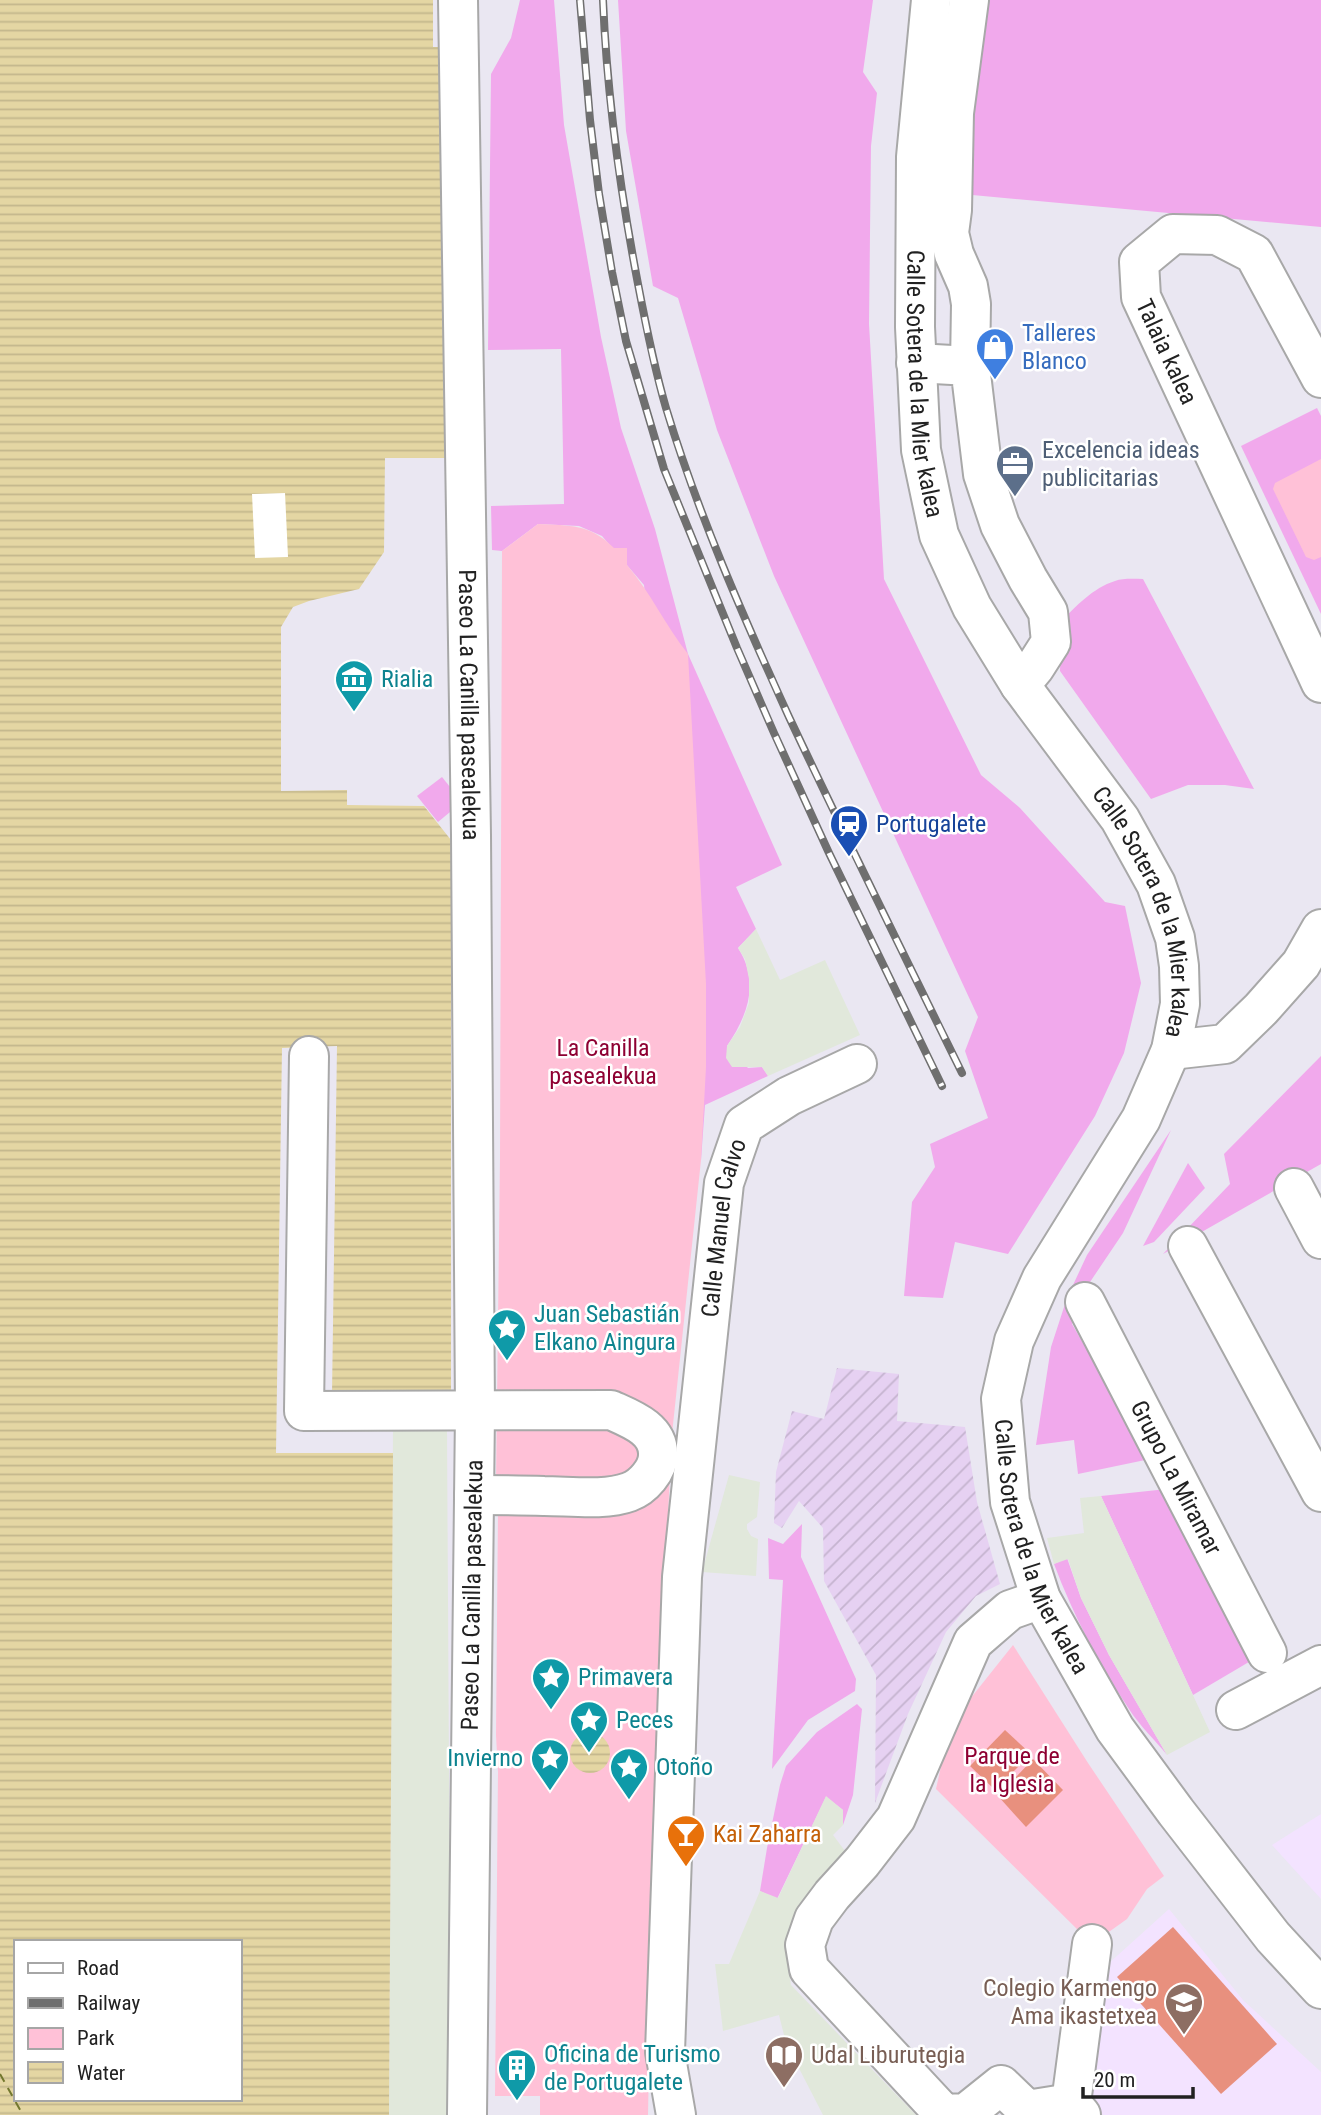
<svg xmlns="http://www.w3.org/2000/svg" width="1321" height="2115" viewBox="0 0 1321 2115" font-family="'Roboto Condensed',sans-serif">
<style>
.education{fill:#f3e3ff}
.farmland{fill:url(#farmland-furrows)}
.grass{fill:#f1a9ec}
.park{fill:#ffc1d7}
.pitch{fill:#e8907e}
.plaza{fill:#e1e8db}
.water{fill:url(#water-rules);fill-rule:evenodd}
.pier{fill:#fff}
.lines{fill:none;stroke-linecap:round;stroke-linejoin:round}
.ferry{stroke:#73782e;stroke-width:2;stroke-dasharray:9 7;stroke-linecap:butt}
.minor-casing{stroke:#a8a8a8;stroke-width:42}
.minor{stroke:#fff;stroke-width:38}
.rail-casing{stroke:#6f6f6f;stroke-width:8}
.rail{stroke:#fff;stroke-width:5;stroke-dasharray:16;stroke-linecap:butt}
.labels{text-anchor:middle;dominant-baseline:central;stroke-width:5;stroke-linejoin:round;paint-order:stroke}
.shop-label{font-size:24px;fill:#366cbe;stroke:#fff;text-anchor:start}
.street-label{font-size:24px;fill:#212121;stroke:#fff}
.service-label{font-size:24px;fill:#4e5e75;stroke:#fff;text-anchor:start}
.culture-label{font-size:24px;fill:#0d838f;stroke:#fff;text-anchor:start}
.transit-label{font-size:24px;fill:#164399;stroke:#fff;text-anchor:start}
.park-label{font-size:24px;fill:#8e0032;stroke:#fff}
.food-label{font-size:24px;fill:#c56008;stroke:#fff;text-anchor:start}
.education-label{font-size:24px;fill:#785e54;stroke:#fff;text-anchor:end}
</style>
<defs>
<pattern id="farmland-furrows" width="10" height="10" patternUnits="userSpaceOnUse" patternTransform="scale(1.75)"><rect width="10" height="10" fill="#e6d1f2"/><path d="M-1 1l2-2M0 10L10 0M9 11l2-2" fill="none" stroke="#c5b3cf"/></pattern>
<pattern id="water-rules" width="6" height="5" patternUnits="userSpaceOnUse" patternTransform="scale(1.75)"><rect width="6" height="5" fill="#e4d6a3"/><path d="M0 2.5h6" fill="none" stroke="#c3b78c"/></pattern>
</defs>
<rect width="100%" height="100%" fill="#eae7f2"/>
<g class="education">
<path d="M 1321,1814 L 1321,1899 L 1272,1845 Z"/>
<path d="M 1169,1909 L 1243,2000 L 1321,2072 L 1321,2115 L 1103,2115 L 1078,2083 L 1097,1974 Z"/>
</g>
<path class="farmland" d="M 837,1368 L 899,1374 L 897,1421 L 965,1427 L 977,1502 L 1000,1584 L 976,1596 L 946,1632 L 908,1714 L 875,1803 L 876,1675 L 824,1581 L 823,1528 L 799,1501 L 782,1528 L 774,1523 L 776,1472 L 792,1411 L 824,1419 Z"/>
<g class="grass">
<path d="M 520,0 L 554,0 L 564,125 L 601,337 L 621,428 L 655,529 L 688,654 L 782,865 L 736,887 L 756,929 L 738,948 C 760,982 748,1015 727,1046 L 748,1068 L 762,1067 L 768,1076 L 705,1105 L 701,1160 L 644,585 L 602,536 L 579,526 L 538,524 L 502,551 L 492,550 L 491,506 L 564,504 L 561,349 L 488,350 L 491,74 L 511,38 Z"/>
<path d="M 618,0 L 873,0 L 863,72 L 877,93 L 871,146 L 869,324 L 884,579 L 981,775 L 1020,808 L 1105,902 L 1125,906 L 1141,983 L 1124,1053 L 1095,1116 L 1008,1254 L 955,1242 L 943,1298 L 904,1296 L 912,1202 L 935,1167 L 930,1144 L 988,1118 L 965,1051 L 978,1017 L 774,576 L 717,430 L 678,298 L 653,286 L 626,131 Z"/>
<path d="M 956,0 L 1321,0 L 1321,227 L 940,192 Z"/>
<path d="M 1317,408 L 1321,416 L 1321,614 L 1241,446 Z"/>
<path d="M 1143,579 L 1254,789 L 1225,785 L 1188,785 L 1151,799 L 1060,671 L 1061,622 C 1076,606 1093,588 1115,581 C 1123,578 1134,579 1143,579 Z"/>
<path d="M 442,777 L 462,802 L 438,822 L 417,796 Z"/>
<path d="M 1321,1056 L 1321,1164 L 1163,1254 L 1230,1184 L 1224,1154 Z"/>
<path d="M 1171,1130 L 1123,1233 L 1090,1282 L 1072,1324 L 1150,1459 L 1078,1474 L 1074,1440 L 1036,1445 L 1051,1347 L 1067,1298 L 1087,1255 Z"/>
<path d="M 1188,1163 L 1205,1188 L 1154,1242 L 1143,1246 Z"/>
<path d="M 1167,1489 L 1254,1659 L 1193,1695 L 1101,1496 Z"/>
<path d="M 802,1524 L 801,1557 L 856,1679 L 855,1691 L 808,1720 L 772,1769 L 783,1580 L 769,1579 L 768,1538 L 783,1544 Z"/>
<path d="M 1067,1558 L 1081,1598 L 1109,1655 L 1167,1755 C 1155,1740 1139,1725 1129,1709 C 1099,1664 1073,1615 1054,1564 Z"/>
<path d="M 857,1704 L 862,1709 L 853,1795 L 843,1825 L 843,1810 L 826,1797 L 777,1899 L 760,1891 L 767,1848 L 780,1785 L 786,1766 L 817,1732 Z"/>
</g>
<g class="park">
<path d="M 1321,459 L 1321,557 L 1314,560 L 1306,557 L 1273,489 L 1275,483 Z"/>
<path d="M 538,524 C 570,526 589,523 614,548 L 627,548 L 627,565 C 651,593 665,625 688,654 L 706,984 L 706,1067 L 701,1160 L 672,1434 L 654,1799 L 648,2115 L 540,2115 L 540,2096 L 495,2096 L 498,1772 L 496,1735 L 498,1509 L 496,1484 L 500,1158 L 502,551 Z"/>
<path d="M 1013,1645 L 1088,1763 L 1164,1876 L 1147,1889 L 1127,1919 L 1092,1944 L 936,1789 L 942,1762 L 970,1699 Z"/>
</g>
<g class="pitch">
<path d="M 1005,1730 L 1031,1754 L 995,1790 L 970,1766 Z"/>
<path d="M 1033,1759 L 1063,1790 L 1026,1827 L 998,1796 Z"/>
<path d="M 1173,1927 L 1277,2044 L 1221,2094 L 1117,1977 Z"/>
</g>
<g class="plaza">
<path d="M 756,929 L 780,980 L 825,960 L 860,1035 L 768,1076 L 762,1067 L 732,1067 L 726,1058 L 727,1046 L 740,1027 L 749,1003 L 749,979 L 745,959 L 738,948 Z"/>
<path d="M 393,1429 L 447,1430 L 451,2115 L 389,2115 Z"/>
<path d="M 729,1475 L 760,1482 L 757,1517 L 747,1524 L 747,1529 L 751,1536 L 758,1539 L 756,1576 L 702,1572 Z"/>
<path d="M 1101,1496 L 1210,1732 L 1167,1755 L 1109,1655 L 1081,1598 L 1068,1559 L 1054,1564 L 1047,1538 L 1084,1533 L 1080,1498 Z"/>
<path d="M 826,1796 L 843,1810 L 843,1825 L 833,1835 L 845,1851 L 795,1912 L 785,1941 L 791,1985 L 916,2115 L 823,2115 L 786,2043 L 779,2015 L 723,2031 L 715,1964 L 729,1964 L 760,1891 L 778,1898 Z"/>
</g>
<g class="water">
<path d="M 0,0 L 433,0 L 433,47 L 454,47 L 449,458 L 385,458 L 384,552 L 359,589 L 309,601 L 293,607 L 281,627 L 281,791 L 347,790 L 347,805 L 424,806 L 451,840 L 451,1398 L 332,1394 L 337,1046 L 282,1048 L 276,1453 L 393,1453 L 389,2115 L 0,2115 ZM 16,1942 L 240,1942 L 240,2099 L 16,2099 Z"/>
<circle cx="590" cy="1753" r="20"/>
</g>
<path class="pier" d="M 285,493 L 288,557 L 255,558 L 252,494 Z"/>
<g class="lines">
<path class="ferry" d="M 0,2074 L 23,2115"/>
<defs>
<g id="minor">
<path id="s1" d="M 458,0 L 471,835 L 475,1411 L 467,2115"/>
<path id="s2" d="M 931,0 L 916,157 L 915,327 L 921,450 L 939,535 L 972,607 L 1020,685 L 1120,819 L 1156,884 L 1175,938 L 1179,966 L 1180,1004 L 1171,1050 L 1141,1119 L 1042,1278 L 1014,1341 L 1001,1399 L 1010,1502 L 1041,1599 L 1115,1729 L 1176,1812 L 1273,1937 L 1321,1989"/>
<path d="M 969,0 L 954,113 L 952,210 L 949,233 L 954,254 L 968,286 L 971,304 L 970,366"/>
<path d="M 916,363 L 970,366 L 983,474 L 1000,525 L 1028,579 L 1048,612 L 1051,642 L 1035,667 L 1020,685"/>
<path id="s3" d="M 1321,378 L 1254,254 L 1217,235 L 1173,234 L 1139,262 L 1141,297 L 1321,683"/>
<path d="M 1171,1050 L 1225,1044 L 1261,1009 L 1301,964 L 1321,929"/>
<path d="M 309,1056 L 304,1411 L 611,1410 C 631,1419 659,1429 658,1455 C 658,1470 643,1487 629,1492 C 605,1501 569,1496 544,1496 C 521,1495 497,1495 474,1495"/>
<path d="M 1294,1188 L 1321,1239"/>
<path d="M 1188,1246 L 1321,1492"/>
<path id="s4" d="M 1085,1302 L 1267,1653"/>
<path d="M 1041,1599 L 1010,1610 L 973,1642 L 896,1818 L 862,1862 L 832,1895 L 814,1919 L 805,1945 L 809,1969 L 944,2114 L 966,2113 L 1001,2085 L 1027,2110 L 1071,2103"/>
<path d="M 1236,1710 L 1321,1665"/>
<path id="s5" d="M 676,2115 L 665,2052 L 682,1577 L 724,1183 L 744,1125 L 789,1096 L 857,1064"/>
<path d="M 1081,2115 L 1071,2103 L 1092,1944"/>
</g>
</defs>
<use href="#minor" class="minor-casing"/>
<use href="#minor" class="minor"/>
<defs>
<g id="rail">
<path d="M 580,0 L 590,120 L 599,194 L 612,272 L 626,341 L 664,469 L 737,648 L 774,733 L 829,853 L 942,1086"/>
<path d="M 603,0 C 607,96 620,190 638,284 C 646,326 654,367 666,408 C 698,514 743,616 789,717 C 845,836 904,955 962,1073"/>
</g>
</defs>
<use href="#rail" class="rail-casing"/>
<use href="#rail" class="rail"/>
</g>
<defs>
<symbol id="shop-pin" viewBox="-11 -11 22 30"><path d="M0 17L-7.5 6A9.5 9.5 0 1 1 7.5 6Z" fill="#3f7fe0" stroke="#fff"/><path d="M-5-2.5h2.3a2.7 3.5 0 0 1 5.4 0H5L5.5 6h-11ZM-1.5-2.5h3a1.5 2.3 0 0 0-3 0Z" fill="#fff"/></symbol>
<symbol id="office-pin" viewBox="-11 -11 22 30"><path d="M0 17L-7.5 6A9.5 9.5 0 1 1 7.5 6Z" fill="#5c6f8a" stroke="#fff"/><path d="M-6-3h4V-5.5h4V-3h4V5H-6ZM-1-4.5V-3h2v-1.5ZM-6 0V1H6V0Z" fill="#fff"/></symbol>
<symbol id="museum-pin" viewBox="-11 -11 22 30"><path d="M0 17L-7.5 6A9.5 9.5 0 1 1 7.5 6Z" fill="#0f9aa8" stroke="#fff"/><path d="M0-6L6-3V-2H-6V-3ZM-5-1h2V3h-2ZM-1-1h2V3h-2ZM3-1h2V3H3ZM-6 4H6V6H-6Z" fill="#fff"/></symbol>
<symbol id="station-pin" viewBox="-11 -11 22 30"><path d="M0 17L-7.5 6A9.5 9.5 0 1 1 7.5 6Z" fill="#1a4fb4" stroke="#fff"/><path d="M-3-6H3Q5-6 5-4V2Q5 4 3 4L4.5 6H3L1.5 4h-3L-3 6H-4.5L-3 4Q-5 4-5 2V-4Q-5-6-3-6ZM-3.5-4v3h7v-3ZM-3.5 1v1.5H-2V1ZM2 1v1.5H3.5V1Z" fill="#fff"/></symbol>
<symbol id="sight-pin" viewBox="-11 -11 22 30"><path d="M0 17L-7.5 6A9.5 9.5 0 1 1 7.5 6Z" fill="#0f9aa8" stroke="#fff"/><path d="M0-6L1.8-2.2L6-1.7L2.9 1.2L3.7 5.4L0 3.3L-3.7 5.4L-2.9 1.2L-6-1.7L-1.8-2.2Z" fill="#fff"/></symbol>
<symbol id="bar-pin" viewBox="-11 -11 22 30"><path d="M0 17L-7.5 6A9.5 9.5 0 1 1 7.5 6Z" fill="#e8710a" stroke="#fff"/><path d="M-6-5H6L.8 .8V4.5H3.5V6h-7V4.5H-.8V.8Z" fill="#fff"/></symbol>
<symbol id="school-pin" viewBox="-11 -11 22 30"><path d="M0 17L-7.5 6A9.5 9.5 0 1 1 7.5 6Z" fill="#8d6e63" stroke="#fff"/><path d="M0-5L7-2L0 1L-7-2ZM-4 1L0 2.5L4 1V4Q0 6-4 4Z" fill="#fff"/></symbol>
<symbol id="library-pin" viewBox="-11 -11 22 30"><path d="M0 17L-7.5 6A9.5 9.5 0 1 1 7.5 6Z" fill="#8d6e63" stroke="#fff"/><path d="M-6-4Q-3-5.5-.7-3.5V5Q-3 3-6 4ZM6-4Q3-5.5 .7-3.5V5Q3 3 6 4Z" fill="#fff"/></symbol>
<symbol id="building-pin" viewBox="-11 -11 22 30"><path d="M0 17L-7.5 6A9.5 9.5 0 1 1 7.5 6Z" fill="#0f9aa8" stroke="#fff"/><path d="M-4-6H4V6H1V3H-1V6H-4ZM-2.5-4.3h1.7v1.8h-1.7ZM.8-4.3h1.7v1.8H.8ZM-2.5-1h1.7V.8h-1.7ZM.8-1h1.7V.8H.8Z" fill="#fff"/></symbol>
</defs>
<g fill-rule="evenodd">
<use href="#shop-pin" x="973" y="325" width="44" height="60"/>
<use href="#office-pin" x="993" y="442" width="44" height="60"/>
<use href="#museum-pin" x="332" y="657" width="44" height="60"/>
<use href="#station-pin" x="827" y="802" width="44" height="60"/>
<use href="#sight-pin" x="485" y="1306" width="44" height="60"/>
<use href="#sight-pin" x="529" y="1655" width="44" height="60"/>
<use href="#sight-pin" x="567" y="1698" width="44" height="60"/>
<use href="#sight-pin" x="528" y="1736" width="44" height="60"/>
<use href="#sight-pin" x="607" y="1745" width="44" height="60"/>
<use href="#bar-pin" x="664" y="1812" width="44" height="60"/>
<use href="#school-pin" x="1162" y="1980" width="44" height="60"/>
<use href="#library-pin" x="762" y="2033" width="44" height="60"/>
<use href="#building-pin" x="495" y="2046" width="44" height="60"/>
</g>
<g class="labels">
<g class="shop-label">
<text x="1022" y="333">Talleres<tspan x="1022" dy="28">Blanco</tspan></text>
</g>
<g class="street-label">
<text stroke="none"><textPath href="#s3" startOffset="366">Talaia kalea</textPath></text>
<text stroke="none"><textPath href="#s2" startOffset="385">Calle Sotera de la Mier kalea</textPath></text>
<text stroke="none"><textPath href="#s1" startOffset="705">Paseo La Canilla pasealekua</textPath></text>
<text stroke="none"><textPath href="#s2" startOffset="973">Calle Sotera de la Mier kalea</textPath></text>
<text stroke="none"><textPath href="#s5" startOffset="891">Calle Manuel Calvo</textPath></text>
<text stroke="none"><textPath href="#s4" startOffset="198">Grupo La Miramar</textPath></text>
<text stroke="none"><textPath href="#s2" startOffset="1666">Calle Sotera de la Mier kalea</textPath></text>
<text transform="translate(472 1595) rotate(-89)">Paseo La Canilla pasealekua</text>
</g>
<g class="service-label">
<text x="1042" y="450">Excelencia ideas<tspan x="1042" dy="28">publicitarias</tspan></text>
</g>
<g class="culture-label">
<text x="381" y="679">Rialia</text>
<text x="534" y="1314">Juan Sebastián<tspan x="534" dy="28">Elkano Aingura</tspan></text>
<text x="578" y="1677">Primavera</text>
<text x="616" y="1720">Peces</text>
<text x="523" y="1758" text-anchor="end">Invierno</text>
<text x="656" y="1767">Otoño</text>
<text x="544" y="2054">Oficina de Turismo<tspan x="544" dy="28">de Portugalete</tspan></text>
</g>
<g class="transit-label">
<text x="876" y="824">Portugalete</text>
</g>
<g class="park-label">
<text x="603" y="1048">La Canilla<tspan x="603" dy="28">pasealekua</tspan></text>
<text x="1012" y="1756">Parque de<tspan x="1012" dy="28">la Iglesia</tspan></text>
</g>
<g class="food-label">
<text x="713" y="1834">Kai Zaharra</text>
</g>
<g class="education-label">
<text x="1157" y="1988">Colegio Karmengo<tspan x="1157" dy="28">Ama ikastetxea</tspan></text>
<text x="811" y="2055" text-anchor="start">Udal Liburutegia</text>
</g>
</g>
<rect x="14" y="1940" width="228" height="161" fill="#ffffff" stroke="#a6a6a6" stroke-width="2"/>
<rect x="28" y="1963" width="35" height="10" fill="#ffffff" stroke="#a6a6a6" stroke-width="2"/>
<text x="77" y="1975" font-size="21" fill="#212121">Road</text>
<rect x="28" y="1998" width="35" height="10" fill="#6f6f6f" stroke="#a6a6a6" stroke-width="2"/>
<text x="77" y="2010" font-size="21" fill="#212121">Railway</text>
<rect x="28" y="2028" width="35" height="21" fill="#ffc1d7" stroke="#a6a6a6" stroke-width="2"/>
<text x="77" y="2045" font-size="21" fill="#212121">Park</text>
<rect x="28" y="2062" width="35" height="21" fill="url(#water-rules)" stroke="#a6a6a6" stroke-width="2"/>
<text x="77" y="2080" font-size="21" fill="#212121">Water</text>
<path d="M1083 2087v10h110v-10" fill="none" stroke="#212121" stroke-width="3.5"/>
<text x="1094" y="2087" font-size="21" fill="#212121" stroke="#ffffff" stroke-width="5" paint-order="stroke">20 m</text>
</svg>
